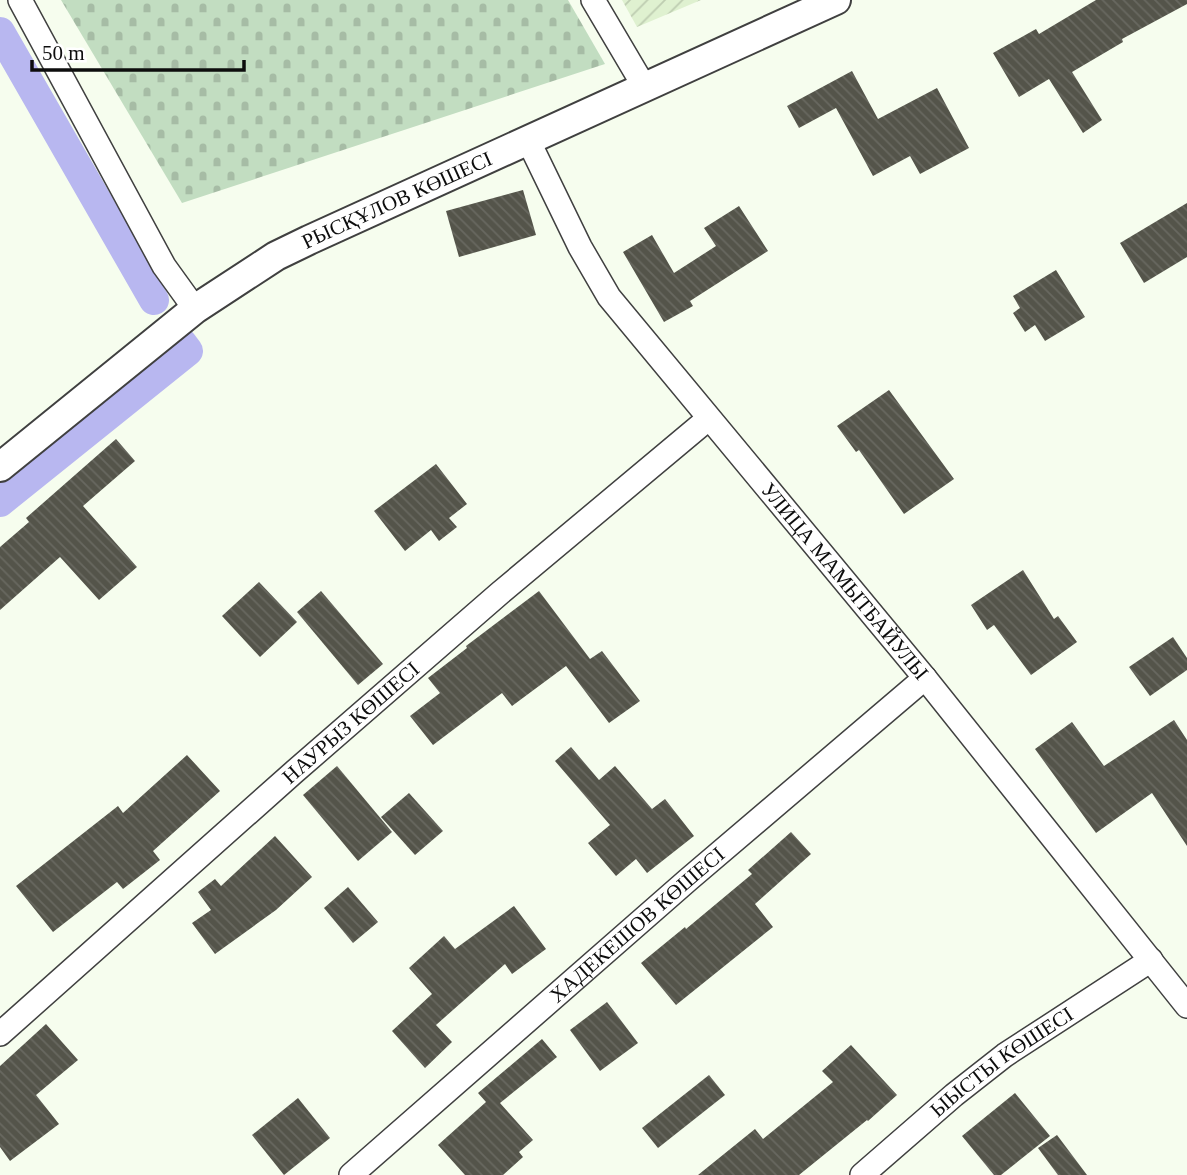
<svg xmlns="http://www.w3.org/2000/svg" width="1187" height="1175" viewBox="0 0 1187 1175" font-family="'Times New Roman',serif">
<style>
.farmland{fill:url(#farmland-furrows)}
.cemetery{fill:url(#cemetery-stones)}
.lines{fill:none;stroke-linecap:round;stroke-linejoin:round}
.canal{stroke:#b8b7f0;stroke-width:30}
.building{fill:url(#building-back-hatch)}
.minor-casing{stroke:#404040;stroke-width:26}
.tertiary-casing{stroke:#404040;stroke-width:32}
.minor{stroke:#fff;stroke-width:23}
.tertiary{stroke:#fff;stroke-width:28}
.labels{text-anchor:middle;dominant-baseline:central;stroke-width:7;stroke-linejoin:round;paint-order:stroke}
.street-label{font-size:21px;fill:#0d0d0d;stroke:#fff}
</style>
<defs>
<pattern id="farmland-furrows" width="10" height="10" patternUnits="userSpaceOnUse" patternTransform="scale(1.75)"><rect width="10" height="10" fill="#dff1d0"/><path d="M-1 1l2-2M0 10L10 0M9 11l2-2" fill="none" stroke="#becdb1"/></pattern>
<pattern id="cemetery-stones" width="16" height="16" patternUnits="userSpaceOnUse" patternTransform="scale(1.75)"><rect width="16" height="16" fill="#c2ddc1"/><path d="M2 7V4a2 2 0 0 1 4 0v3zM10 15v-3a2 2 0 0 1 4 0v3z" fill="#a6bca5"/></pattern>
<pattern id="building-back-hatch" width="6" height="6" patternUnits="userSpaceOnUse" patternTransform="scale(1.75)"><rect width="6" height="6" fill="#54544a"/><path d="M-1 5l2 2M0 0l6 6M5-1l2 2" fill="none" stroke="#686860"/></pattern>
</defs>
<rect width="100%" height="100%" fill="#f6fdee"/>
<path class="farmland" d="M 622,0 L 701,0 L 637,27 Z"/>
<path class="cemetery" d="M 61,0 L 568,0 L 605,64 L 182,203 Z"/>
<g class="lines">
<g class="canal">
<path d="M 0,32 L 154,300"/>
<path d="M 0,502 L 188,351 L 182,343"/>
</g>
</g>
<g class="building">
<path d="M 1096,0 L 1187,0 L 1187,4 L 1122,39 L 1123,42 L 1072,72 L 1102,120 L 1083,133 L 1049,79 L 1019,97 L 993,53 L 1036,29 L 1039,34 Z"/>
<path d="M 852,71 L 878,119 L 937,88 L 969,148 L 920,174 L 910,156 L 873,176 L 836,108 L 799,128 L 787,106 Z"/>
<path d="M 523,190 L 536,235 L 459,257 L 446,211 Z"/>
<path d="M 1187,203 L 1187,257 L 1144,283 L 1120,243 Z"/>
<path d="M 739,206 L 768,251 L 690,301 L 693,306 L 664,322 L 623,252 L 652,235 L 674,273 L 716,246 L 704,228 Z"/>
<path d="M 1056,270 L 1085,317 L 1045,341 L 1035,325 L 1025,332 L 1013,313 L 1020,308 L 1013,296 Z"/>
<path d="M 889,390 L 954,479 L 904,514 L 859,450 L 856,452 L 837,426 Z"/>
<path d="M 116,439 L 135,461 L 83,506 L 137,567 L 99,600 L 60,557 L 0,610 L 0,547 L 29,522 L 26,518 Z"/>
<path d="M 436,464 L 467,504 L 449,518 L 457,527 L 439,541 L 431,530 L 405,551 L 374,511 Z"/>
<path d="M 1023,570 L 1054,619 L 1058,616 L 1077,642 L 1031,675 L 994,625 L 987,630 L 971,605 Z"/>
<path d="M 259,582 L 297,622 L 260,657 L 222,616 Z"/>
<path d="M 321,591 L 383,664 L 358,685 L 297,612 Z"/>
<path d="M 539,591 L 590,659 L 602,651 L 640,701 L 609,723 L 566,666 L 512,706 L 502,693 L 433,745 L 410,716 L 440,693 L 428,678 L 467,648 L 466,646 Z"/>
<path d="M 1173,637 L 1187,658 L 1187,670 L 1150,696 L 1129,667 Z"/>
<path d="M 1174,720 L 1187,740 L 1187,846 L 1152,793 L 1096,833 L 1035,749 L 1072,722 L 1104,766 Z"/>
<path d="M 571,747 L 599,780 L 615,766 L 652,809 L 665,799 L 694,836 L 647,873 L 636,859 L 616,876 L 588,843 L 610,825 L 555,761 Z"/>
<path d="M 187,755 L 220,791 L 153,851 L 160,860 L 123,889 L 117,882 L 53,932 L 16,886 L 118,806 L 123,813 Z"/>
<path d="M 337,766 L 392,832 L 358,861 L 303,795 Z"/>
<path d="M 409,793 L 443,831 L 415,855 L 381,817 Z"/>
<path d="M 791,832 L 811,854 L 755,904 L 773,927 L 676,1005 L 641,963 L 685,927 L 686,929 L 752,874 L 748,870 Z"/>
<path d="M 275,836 L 312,877 L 276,910 L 215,954 L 192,923 L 211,910 L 198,892 L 215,879 L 221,886 Z"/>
<path d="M 348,887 L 378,922 L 353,943 L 324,908 Z"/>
<path d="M 514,906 L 546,949 L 512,974 L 505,964 L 436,1025 L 452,1042 L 425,1068 L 392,1031 L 432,994 L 409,968 L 444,936 L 455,949 Z"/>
<path d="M 607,1002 L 638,1043 L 600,1071 L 570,1030 Z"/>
<path d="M 46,1024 L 78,1060 L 36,1095 L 59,1124 L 10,1161 L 0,1147 L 0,1066 Z"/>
<path d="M 542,1039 L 557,1057 L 500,1103 L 533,1140 L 519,1152 L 523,1157 L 503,1175 L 465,1175 L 438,1145 L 486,1102 L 478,1093 Z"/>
<path d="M 851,1045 L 897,1095 L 868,1121 L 867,1120 L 799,1175 L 698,1175 L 755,1129 L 763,1139 L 833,1082 L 822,1071 Z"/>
<path d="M 709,1075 L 725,1095 L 658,1148 L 642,1128 Z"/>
<path d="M 1015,1093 L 1050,1136 L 1001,1175 L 994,1175 L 962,1136 Z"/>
<path d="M 298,1098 L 330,1138 L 284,1175 L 252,1135 Z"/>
<path d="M 1057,1135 L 1087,1175 L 1058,1175 L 1038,1148 Z"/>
</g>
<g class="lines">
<defs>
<g id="minor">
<path d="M 20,0 L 164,266 L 195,309"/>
<path d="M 593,0 L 645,88"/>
<path id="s1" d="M 528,140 L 580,247 L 609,297 L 925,678 L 1187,1006"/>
<path id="s2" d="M 0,1034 L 293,773 L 500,593 L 708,419"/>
<path id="s3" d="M 351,1175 L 689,879 L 925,678"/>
<path id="s4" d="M 862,1175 L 954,1095 L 1005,1055 L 1151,960"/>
</g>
<g id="tertiary">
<path id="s5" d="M 0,467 L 195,309 L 276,256 L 309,240 L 836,0"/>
</g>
</defs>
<use href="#minor" class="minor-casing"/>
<use href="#tertiary" class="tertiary-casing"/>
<use href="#minor" class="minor"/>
<use href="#tertiary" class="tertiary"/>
</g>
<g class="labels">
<g class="street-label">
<text stroke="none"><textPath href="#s5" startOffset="481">РЫСҚҰЛОВ КӨШЕСІ</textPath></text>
<text stroke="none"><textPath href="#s1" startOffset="546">УЛИЦА МАМЫТБАЙУЛЫ</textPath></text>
<text stroke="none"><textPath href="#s2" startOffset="469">НАУРЫЗ КӨШЕСІ</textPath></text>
<text stroke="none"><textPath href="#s3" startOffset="380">ХАДЕКЕШОВ КӨШЕСІ</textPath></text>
<text stroke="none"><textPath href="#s4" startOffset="180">ЫЫСТЫ КӨШЕСІ</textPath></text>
</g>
</g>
<path d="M32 60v10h212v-10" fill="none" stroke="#0d0d0d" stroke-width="3.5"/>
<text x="42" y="60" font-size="21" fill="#0d0d0d" stroke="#ffffff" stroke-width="5" paint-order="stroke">50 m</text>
</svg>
